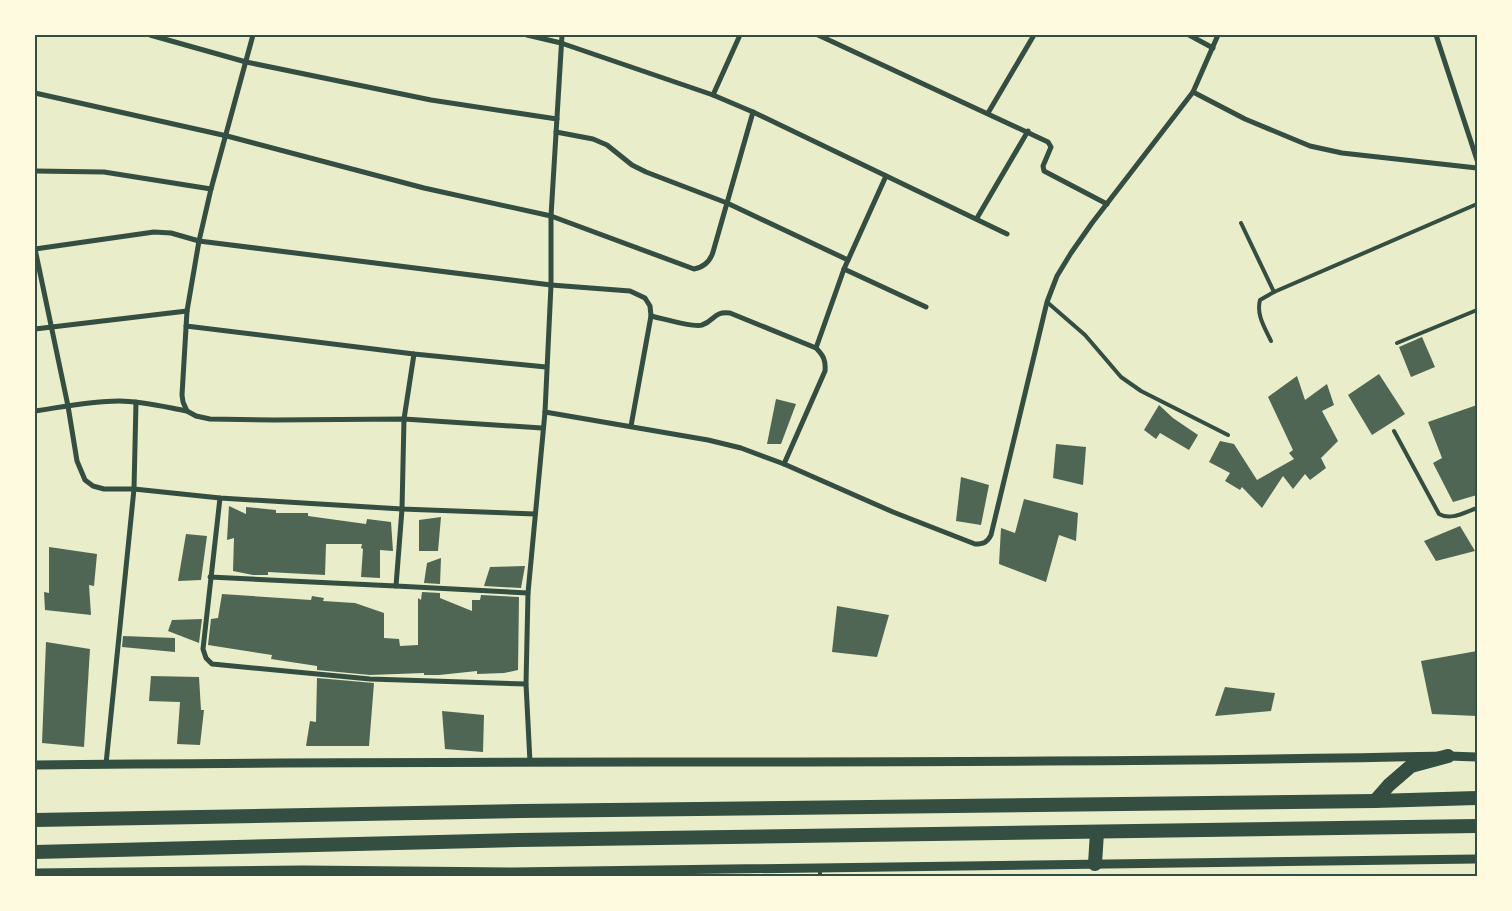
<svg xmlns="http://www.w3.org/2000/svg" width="1512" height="911" viewBox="0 0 1512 911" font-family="Ubuntu,sans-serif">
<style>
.building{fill:#4f6655}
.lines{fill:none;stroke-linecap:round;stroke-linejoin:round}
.service{stroke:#344e41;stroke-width:4}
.minor{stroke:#344e41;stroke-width:5}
.tertiary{stroke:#344e41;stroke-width:9}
.trunk{stroke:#344e41;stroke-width:14}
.neatline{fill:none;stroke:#344e41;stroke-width:2}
</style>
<rect width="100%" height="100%" fill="#e9edc9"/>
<g class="building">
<path d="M 1422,337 L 1435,367 L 1411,377 L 1399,347 Z"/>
<path d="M 1379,374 L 1405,414 L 1372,435 L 1348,395 Z"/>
<path d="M 1297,376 L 1305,400 L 1327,384 L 1334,405 L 1322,411 L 1338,441 L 1321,458 L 1326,468 L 1310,480 L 1305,474 L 1293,489 L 1283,476 L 1262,508 L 1242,487 L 1240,490 L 1225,481 L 1230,473 L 1209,462 L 1220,441 L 1234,444 L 1257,480 L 1294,459 L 1289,453 L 1293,450 L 1268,397 Z"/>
<path d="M 776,399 L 796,404 L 781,444 L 767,444 Z"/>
<path d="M 1159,405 L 1173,418 L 1198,435 L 1189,450 L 1160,433 L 1156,439 L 1144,430 Z"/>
<path d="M 1477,405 L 1477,495 L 1453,502 L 1433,463 L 1442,458 L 1428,422 Z"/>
<path d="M 1056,444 L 1086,447 L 1083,485 L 1053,478 Z"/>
<path d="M 961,477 L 989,485 L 981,525 L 956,521 Z"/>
<path d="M 1024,499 L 1078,513 L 1076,541 L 1059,535 L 1046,582 L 999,564 L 1001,528 L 1015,533 Z"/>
<path d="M 229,506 L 246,514 L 246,507 L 276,510 L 276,513 L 308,513 L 308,516 L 366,524 L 367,519 L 391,522 L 393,551 L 380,550 L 380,578 L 361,577 L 363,549 L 361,548 L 362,544 L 326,544 L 325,575 L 268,572 L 268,575 L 253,575 L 233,571 L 234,538 L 227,540 Z"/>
<path d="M 441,517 L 438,551 L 419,551 L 419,520 Z"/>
<path d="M 1460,526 L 1475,551 L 1436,561 L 1424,541 Z"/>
<path d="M 186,534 L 207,536 L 201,580 L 178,581 Z"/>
<path d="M 49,547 L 97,554 L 94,586 L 89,585 L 91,615 L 45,610 L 44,592 L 49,593 Z"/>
<path d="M 441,558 L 440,584 L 424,583 L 427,563 Z"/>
<path d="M 525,566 L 521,588 L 484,586 L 490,567 Z"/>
<path d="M 422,592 L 440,593 L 440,598 L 472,611 L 472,600 L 480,600 L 481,595 L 519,597 L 518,670 L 504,673 L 477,674 L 477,671 L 439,675 L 424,675 L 424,673 L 370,675 L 317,670 L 317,666 L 271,659 L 272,655 L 208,645 L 211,619 L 218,618 L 222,594 L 311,600 L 312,596 L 324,598 L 323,601 L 355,603 L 384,613 L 384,638 L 399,639 L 400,646 L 418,645 L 418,598 L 421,600 Z"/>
<path d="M 837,606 L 889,615 L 877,657 L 832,652 Z"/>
<path d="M 202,619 L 199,643 L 168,631 L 172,620 Z"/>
<path d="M 123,636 L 175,638 L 175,652 L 122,647 Z"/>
<path d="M 46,642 L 90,649 L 84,747 L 42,743 Z"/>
<path d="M 1477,651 L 1477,716 L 1432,714 L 1421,661 Z"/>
<path d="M 151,676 L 199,677 L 201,710 L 204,710 L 200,745 L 177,744 L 180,702 L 149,701 Z"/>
<path d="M 317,678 L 374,683 L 369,746 L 306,746 L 310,721 L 316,722 Z"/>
<path d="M 1225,687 L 1275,693 L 1271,711 L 1215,716 Z"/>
<path d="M 442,711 L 484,715 L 483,752 L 445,749 Z"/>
</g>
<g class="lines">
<g class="service">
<path d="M 1241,223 L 1274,292"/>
<path d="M 1047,302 L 1085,335 L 1121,377 L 1141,391 L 1228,435"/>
<path d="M 1271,341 C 1265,328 1256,315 1260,300 L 1274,292 L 1477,204"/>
<path d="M 1397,343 L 1477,310"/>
<path d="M 1394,431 L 1439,514 C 1451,521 1465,512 1477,508"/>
<path d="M 820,876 L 820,868"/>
</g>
<g class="minor">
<path d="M 150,35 L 246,62 L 431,100 L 557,119"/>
<path d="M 253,35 L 211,189 L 199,241 L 187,311 L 182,395 L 183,402 L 187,411 L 196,416 L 210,419 L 274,420 L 404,419 L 542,428"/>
<path d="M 527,35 L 561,43 L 713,95 L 753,112 L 1007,234"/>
<path d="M 818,35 L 1048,142 L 1051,147 L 1043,166 L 1044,171 L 1107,204"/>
<path d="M 1189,35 L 1213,48"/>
<path d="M 1436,35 L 1477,160"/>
<path d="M 1193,92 L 1245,119 L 1310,146 L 1342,153 L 1477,168"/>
<path d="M 35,93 L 227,136 L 424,188 L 551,216 L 694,269 C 704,267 710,262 713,252 L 753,112"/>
<path d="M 713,95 L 740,35"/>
<path d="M 988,113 L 1034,35"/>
<path d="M 556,132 L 593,139 L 607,145 L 632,165 L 646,172 L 727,203 L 848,260"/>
<path d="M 35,171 L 104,172 L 211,189"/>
<path d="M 977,218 L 1028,131"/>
<path d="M 35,249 L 154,232 L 171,233 L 199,241 L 551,285 L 630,291 L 645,298 L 650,306 L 651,316 L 631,426"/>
<path d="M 35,249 L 68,406 L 77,461 L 85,480 L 93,486 L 104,489 L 134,489 L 220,498 L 402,509 L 535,514"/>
<path d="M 844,269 L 926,307"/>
<path d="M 651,316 C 661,318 694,328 702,325 C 715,321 713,311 730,313 L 816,348 C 823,355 826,360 825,371 L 784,464"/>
<path d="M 186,326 L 414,354 L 546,367"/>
<path d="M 35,329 L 187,311"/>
<path d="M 816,348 L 844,269 L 886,176"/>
<path d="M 414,354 L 404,419 L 402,509 L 396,586 L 528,593"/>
<path d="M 35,411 C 62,407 91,401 119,401 C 142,401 165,407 187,411"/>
<path d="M 545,412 L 708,440 L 741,448 L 784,464 L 893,512 L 975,544 C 983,544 987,543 991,535 L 1047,302 L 1057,276 L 1071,253 L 1092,223 L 1193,92 L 1218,35"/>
<path d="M 220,498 L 203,649 L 206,658 L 212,664 L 370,679 L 526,684"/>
<path d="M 210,577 L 396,586"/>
<path d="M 530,762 L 526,684 L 528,593 L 545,412 L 551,285 L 551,216 L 562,35"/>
<path d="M 106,764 L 134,489 L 136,402"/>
</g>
<g class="tertiary">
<path d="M 35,765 C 506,759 977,766 1448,756 L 1477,757"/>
<path d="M 35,873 L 303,870 L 513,872 L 1477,859"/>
</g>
<g class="trunk">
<path d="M 1375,801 L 1389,785 L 1411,766 L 1448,756"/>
<path d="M 35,820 L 522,811 L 1375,801 L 1477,798"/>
<path d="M 35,852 L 519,840 L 1477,826"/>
<path d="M 1095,864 L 1097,832"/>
</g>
</g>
<rect width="1512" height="911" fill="none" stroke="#fefae0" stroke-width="72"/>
<rect x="36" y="36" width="1440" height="839" class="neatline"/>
</svg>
